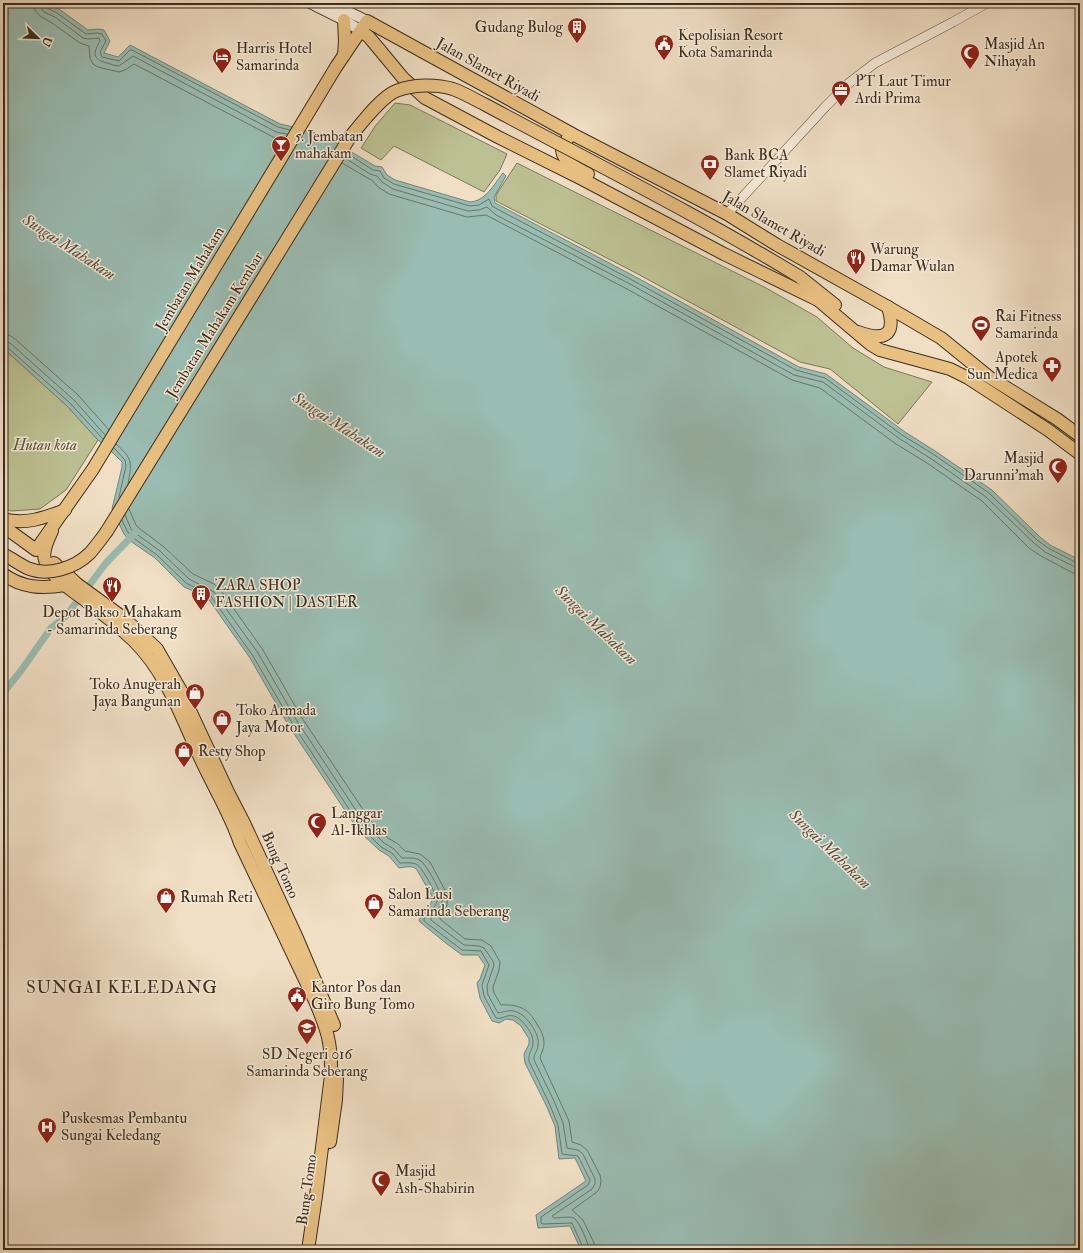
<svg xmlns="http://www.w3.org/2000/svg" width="1083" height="1253" viewBox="0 0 1083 1253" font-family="'IM FELL Double Pica',serif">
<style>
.green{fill:#bcc193;stroke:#7c7758}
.water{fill:#9abdb3;stroke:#748377}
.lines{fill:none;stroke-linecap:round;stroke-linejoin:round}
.shore{stroke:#6a7568;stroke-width:1}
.canal{stroke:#9abdb3;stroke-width:7}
.tertiary-casing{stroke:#685a47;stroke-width:10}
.secondary-casing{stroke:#3b2d1d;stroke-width:12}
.primary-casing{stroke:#3b2d1d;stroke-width:14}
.trunk-casing{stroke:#3b2d1d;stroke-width:14}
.tertiary{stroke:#f5ead9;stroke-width:9}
.secondary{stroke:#f5ead9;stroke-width:10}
.primary{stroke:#e8c082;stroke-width:12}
.trunk{stroke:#e8c082;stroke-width:12}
.trunk-bridge-casing{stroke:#3b2d1d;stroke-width:14;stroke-linecap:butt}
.trunk-bridge{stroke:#e8c082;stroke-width:12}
.labels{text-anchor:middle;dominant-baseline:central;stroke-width:3;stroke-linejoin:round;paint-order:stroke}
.poi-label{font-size:15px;fill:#3b2d1d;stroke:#f5ead9;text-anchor:start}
.street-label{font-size:15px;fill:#3b2d1d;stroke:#f5ead9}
.park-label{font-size:15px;font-style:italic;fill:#5b523a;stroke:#f5ead9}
.water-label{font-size:16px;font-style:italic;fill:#535142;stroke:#f5ead9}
.quarter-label{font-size:17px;letter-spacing:1px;fill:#3b2d1d;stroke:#f5ead9}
</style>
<rect width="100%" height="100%" fill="#f0dfc5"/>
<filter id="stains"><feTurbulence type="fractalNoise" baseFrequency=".005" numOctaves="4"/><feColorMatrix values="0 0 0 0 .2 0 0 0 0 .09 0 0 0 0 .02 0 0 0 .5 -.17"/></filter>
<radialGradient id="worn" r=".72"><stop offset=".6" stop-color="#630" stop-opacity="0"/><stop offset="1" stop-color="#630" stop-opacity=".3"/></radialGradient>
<g class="green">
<path d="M 395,103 L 410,105 L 507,154 L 500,170 L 484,192 L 394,146 L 381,160 L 361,148 L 376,125 Z"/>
<path d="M 517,163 L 766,288 L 817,317 L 853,348 L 884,367 L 932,382 L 898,424 L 830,369 L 800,362 L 636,273 L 496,201 L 496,195 Z"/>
<path d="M 3,348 L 67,406 L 98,440 L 66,490 L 40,509 L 11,511 L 3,508 Z"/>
</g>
<path class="water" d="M 3,3 L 45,3 L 59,9 L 88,30 L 98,29 L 104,30 L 110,41 L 104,53 L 118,57 L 130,45 L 280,124 L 307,130 L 326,137 L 375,166 L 382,167 L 387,175 L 395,180 L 470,202 C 486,201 494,184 503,173 L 506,176 L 494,197 L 495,203 L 634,276 L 799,367 L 826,374 L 905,432 L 935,451 L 992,490 L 1040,537 L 1050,545 L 1080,560 L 1080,1250 L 581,1250 L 570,1226 L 538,1228 L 536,1215 L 586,1181 L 575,1158 L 559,1159 L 555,1126 L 546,1105 L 525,1063 L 524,1054 L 529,1044 L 529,1039 L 521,1026 L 513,1020 L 506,1019 L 499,1023 L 492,1021 L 480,998 L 477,983 L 480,979 L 485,965 L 478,955 L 462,955 L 447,944 L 420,922 L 419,920 C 423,912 434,905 432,896 L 417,870 C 413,865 406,867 399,868 L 389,856 L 379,850 L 358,830 L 289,726 L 250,658 L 207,597 L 184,587 L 155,558 L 129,540 L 124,534 L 112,509 L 122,467 L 122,462 L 112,452 L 98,440 L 67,406 L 3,348 Z"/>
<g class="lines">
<g class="shore">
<path d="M 34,3 L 35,10 L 40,16 L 52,23 L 80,43 L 89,46 L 90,58 L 93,64 L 98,67 L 119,72 L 125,70 L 134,64 L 273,137 L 284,140"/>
<path d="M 40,3 L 41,8 L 44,12 L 55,17 L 83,38 L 88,39 L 99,38 L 100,41 C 93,53 92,59 107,63 C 111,64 115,66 119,66 L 133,56 L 276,132 L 287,134"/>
<path d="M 45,3 L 47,8 L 57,13 L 86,34 L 97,33 L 102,34 L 106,41 L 100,52 L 102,57 L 119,61 L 130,50 L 132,50 L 278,127 L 290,130"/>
<path d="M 348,154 L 373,170 L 380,171 L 384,178 L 394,184 L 470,206 L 479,205 L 489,199 L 492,206 L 499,210 L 632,280 L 796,370 L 825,378 L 902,435 L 933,454 L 989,493 L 1037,540 L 1048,548 L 1077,563 L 1080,563"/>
<path d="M 345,158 L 370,174 L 377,176 L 382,182 L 393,189 L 468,211 L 479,210 L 487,207 L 496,215 L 630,284 L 794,375 L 823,382 L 900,439 L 930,458 L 986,497 L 1034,543 L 1045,552 L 1075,567 L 1080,568"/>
<path d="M 342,163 L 373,181 L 378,187 L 389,194 L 467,217 L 486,215 L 627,289 L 792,380 L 820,388 L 896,444 L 927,463 L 982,501 L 1029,548 L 1041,556 L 1073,573 L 1080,574"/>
<path d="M 3,335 L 9,335 L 14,338 L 78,395 L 109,430"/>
<path d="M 3,341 L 10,343 L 74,400 L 105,435"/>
<path d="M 3,346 L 7,347 L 70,403 L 103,439"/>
<path d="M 116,444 C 133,459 132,462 128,484"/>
<path d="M 114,448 L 125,460 L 126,466 L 119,497"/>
<path d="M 129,509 L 136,525 L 139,528 L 164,547 L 193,574 L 214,584 L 219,588 L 263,650 L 302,718 L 370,820 L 388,838 L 398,844 L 405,851 L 420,854 L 430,862 L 447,894 L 447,905 L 444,912 L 440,917 L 440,919 L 465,939 L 482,940 L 491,946 L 500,962 L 499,970 L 493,987 L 494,993 L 501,1005 C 520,1004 529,1009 538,1026 C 542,1032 544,1037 544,1044 C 544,1049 541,1053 540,1058 L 569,1121 L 572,1142 L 581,1145 L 587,1150 L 600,1175 L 601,1181 L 600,1187 L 597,1192 L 572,1210 L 583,1220 L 594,1243 L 595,1250"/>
<path d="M 125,515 L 131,529 L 135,533 L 160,551 L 189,579 L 214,592 L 258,653 L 297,721 L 365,824 L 384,843 L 394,849 L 402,858 C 408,858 416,857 421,861 C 427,866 443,894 442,902 C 440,909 435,912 431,917 L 431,920 L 464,945 L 479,946 L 484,948 L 493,961 L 494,965 L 487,986 L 488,995 L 498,1013 C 504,1012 510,1009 517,1012 C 527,1016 540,1034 538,1045 C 538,1051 533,1054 534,1060 L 554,1101 L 563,1123 L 567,1148 L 578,1150 L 583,1154 L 595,1179 L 595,1184 L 592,1189 L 552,1216 L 554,1218 C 560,1218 568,1216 574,1218 C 579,1221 589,1244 589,1250"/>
<path d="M 122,520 L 127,531 L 132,537 L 157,555 L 186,583 L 210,595 L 253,656 L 292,723 L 361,827 L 381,847 L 392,853 L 400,863 C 405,863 411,862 416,864 C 422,866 437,895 437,901 C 436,908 427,913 424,919 L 424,921 L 462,950 L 481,951 L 489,965 L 482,985 L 484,996 L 496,1018 C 502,1020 506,1014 514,1016 C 523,1019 534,1034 533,1043 C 533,1050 528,1052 529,1061 L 549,1103 L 558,1125 L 562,1154 L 578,1156 L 590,1180 L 588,1185 L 541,1217 L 541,1223 L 543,1224 L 572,1223 L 584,1250"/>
</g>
<path class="canal" d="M 3,693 L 20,672 L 51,628 L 66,616 L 106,563 L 135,533"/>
<defs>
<path id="tertiary" d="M 727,214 L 826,106 L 849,83 L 875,63 L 953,22 L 987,3"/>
<g id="secondary">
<path d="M 310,3 L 344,20 L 361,31"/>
<path d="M 331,3 L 367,21"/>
</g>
<g id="primary">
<path d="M 52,531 C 48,539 42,551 45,560 C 51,578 72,590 86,601 C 102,613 118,626 133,640 C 168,674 183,722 204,766 C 216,791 231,816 240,843 L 315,1001 C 327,1029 332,1044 331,1075 L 316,1196 L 308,1250"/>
<path d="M 54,563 L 77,584 L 125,619 L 157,649 L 180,689 L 228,792 L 244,823 L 297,938 L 334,1025"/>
<path d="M 330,1142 L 336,1100 L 337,1079"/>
</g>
<g id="trunk">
<path d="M 344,20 L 345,41 L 344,55"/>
<path d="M 361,31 L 369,37 L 403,78 L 425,98 L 498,137 L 582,179 L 724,254 L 818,300 L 870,344 L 880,350 L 950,369 L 968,378 L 1048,430 L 1080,454"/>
<path d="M 568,138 L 562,147 C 561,162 576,167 588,174"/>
<path d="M 800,277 L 835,305"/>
<path d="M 858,332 C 883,341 897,337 888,307"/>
<path d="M 3,519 C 25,525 44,518 65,510"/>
<path d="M 3,526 L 36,550 L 93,469 L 336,67 L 367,21 L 574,135 L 727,214 L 777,245 L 888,307 L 941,338 L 989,377 L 1057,419 L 1080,436"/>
<path d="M 107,531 L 350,137"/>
<path d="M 3,574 C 22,588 42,589 65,585"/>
</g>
</defs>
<use href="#tertiary" class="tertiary-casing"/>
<use href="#secondary" class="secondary-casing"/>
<use href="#primary" class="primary-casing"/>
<use href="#trunk" class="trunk-casing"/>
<use href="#tertiary" class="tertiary"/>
<use href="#secondary" class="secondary"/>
<use href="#primary" class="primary"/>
<use href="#trunk" class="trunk"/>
<defs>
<g id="trunk-bridge">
<path d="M 350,137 C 361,124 381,97 396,91 C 413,84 436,84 453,89 C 464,93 474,99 484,104 C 590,161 698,215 800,277"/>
<path d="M 3,554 C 11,558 19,564 27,568 C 48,577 75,568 90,553 C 96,546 102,538 107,531"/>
</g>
</defs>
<use href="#trunk-bridge" class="trunk-bridge-casing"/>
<use href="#trunk-bridge" class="trunk-bridge"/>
</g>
<defs>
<symbol id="building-pin" viewBox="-11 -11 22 30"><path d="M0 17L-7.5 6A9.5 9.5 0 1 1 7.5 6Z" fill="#8f2418" stroke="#f5ead9"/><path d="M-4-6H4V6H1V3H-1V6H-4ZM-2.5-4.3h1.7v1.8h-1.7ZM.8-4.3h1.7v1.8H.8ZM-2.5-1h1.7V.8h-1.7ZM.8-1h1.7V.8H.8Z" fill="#fff"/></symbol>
<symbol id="civic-pin" viewBox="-11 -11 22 30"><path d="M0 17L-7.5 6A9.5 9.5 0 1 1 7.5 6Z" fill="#8f2418" stroke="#f5ead9"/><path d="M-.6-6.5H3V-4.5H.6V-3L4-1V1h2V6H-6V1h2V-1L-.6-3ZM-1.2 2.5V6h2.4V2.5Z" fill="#fff"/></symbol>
<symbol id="mosque-pin" viewBox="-11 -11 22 30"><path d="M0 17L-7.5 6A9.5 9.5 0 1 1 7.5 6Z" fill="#8f2418" stroke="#f5ead9"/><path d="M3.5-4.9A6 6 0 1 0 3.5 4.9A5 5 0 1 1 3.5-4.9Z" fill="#fff"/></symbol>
<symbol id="hotel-pin" viewBox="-11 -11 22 30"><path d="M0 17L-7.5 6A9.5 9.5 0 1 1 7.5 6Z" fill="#8f2418" stroke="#f5ead9"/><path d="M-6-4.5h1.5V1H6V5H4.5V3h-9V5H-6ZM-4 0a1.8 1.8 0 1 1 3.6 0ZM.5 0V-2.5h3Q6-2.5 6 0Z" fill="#fff"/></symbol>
<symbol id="office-pin" viewBox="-11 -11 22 30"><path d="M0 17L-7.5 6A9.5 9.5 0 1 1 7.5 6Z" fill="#8f2418" stroke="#f5ead9"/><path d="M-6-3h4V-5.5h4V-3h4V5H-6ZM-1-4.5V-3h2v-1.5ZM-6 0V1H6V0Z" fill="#fff"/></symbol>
<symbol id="bar-pin" viewBox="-11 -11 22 30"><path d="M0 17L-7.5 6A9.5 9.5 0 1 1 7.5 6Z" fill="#8f2418" stroke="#f5ead9"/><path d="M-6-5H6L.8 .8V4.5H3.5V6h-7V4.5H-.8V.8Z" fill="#fff"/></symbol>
<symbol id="bank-pin" viewBox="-11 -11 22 30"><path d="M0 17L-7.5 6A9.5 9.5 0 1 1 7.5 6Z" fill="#8f2418" stroke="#f5ead9"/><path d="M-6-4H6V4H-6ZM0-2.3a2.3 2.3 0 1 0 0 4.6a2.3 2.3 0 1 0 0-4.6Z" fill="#fff"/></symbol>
<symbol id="restaurant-pin" viewBox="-11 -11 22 30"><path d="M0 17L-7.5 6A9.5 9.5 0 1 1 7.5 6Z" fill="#8f2418" stroke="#f5ead9"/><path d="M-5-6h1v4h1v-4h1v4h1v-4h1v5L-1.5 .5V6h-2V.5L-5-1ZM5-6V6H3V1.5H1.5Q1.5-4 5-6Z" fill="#fff"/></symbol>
<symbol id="stadium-pin" viewBox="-11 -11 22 30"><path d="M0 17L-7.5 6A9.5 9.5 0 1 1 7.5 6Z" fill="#8f2418" stroke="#f5ead9"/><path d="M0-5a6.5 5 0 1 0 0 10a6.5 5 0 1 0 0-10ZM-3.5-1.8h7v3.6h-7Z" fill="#fff"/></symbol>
<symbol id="pharmacy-pin" viewBox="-11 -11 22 30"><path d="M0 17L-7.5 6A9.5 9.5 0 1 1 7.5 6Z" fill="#8f2418" stroke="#f5ead9"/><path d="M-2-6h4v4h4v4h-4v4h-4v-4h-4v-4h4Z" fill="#fff"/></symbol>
<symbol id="shop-pin" viewBox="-11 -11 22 30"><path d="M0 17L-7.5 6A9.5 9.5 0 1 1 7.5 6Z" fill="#8f2418" stroke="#f5ead9"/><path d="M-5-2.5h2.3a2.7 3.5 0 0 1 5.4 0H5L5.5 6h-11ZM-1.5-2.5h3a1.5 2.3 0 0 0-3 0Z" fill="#fff"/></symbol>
<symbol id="school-pin" viewBox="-11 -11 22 30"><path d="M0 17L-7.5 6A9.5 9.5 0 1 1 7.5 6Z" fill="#8f2418" stroke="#f5ead9"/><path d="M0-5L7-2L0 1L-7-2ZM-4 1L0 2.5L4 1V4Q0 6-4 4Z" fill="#fff"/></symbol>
<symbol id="hospital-pin" viewBox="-11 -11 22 30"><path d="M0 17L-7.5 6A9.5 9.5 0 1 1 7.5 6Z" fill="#8f2418" stroke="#f5ead9"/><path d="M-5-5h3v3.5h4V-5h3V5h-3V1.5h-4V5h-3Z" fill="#fff"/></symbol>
</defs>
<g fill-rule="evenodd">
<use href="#building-pin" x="566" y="16" width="22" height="30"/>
<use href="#civic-pin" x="653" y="33" width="22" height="30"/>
<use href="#mosque-pin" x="959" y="42" width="22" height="30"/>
<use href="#hotel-pin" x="211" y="46" width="22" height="30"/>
<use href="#office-pin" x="830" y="79" width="22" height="30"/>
<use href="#bar-pin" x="270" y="134" width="22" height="30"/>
<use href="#bank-pin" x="699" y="153" width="22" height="30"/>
<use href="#restaurant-pin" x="845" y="247" width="22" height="30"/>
<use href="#stadium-pin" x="970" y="314" width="22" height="30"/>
<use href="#pharmacy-pin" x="1041" y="355" width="22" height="30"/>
<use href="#mosque-pin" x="1047" y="456" width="22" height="30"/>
<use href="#restaurant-pin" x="101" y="575" width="22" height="30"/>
<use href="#building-pin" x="190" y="583" width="22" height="30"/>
<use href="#shop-pin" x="184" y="682" width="22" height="30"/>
<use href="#shop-pin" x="211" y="708" width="22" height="30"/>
<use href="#shop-pin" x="173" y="740" width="22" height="30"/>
<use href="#mosque-pin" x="306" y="811" width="22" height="30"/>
<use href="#shop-pin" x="155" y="886" width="22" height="30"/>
<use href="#shop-pin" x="363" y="892" width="22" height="30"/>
<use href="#civic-pin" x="286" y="985" width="22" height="30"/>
<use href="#school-pin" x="296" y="1017" width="22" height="30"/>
<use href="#hospital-pin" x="36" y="1116" width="22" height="30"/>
<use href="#mosque-pin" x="370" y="1169" width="22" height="30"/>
</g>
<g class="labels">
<g class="poi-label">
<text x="563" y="27" text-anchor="end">Gudang Bulog</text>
<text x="678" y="35">Kepolisian Resort<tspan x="678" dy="17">Kota Samarinda</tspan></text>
<text x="984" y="44">Masjid An<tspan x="984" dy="17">Nihayah</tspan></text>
<text x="236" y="48">Harris Hotel<tspan x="236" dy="17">Samarinda</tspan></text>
<text x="855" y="81">PT Laut Timur<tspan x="855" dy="17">Ardi Prima</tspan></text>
<text x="295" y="136">5. Jembatan<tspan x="295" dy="17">mahakam</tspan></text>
<text x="724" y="155">Bank BCA<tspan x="724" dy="17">Slamet Riyadi</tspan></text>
<text x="870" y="249">Warung<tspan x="870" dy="17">Damar Wulan</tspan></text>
<text x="995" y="316">Rai Fitness<tspan x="995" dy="17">Samarinda</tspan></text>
<text x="1038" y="357" text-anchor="end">Apotek<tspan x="1038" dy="17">Sun Medica</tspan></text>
<text x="1044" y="458" text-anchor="end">Masjid<tspan x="1044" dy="17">Darunni'mah</tspan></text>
<text x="215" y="585">ZARA SHOP<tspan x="215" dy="17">FASHION | DASTER</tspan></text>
<text x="112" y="612" text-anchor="middle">Depot Bakso Mahakam<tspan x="112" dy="17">- Samarinda Seberang</tspan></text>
<text x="181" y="684" text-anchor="end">Toko Anugerah<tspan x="181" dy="17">Jaya Bangunan</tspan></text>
<text x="236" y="710">Toko Armada<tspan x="236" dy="17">Jaya Motor</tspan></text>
<text x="198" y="751">Resty Shop</text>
<text x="331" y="813">Langgar<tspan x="331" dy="17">Al-Ikhlas</tspan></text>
<text x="388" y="894">Salon Lusi<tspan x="388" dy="17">Samarinda Seberang</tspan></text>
<text x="180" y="897">Rumah Reti</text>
<text x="311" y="987">Kantor Pos dan<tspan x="311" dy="17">Giro Bung Tomo</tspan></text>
<text x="307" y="1054" text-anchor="middle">SD Negeri 016<tspan x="307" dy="17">Samarinda Seberang</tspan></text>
<text x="61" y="1118">Puskesmas Pembantu<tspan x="61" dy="17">Sungai Keledang</tspan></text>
<text x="395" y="1171">Masjid<tspan x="395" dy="17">Ash-Shabirin</tspan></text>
</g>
<g class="street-label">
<text transform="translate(488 70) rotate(29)">Jalan Slamet Riyadi</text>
<text transform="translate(774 224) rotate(30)">Jalan Slamet Riyadi</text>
<text transform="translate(190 279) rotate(-59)">Jembatan Mahakam</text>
<text transform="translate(215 325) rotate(-58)">Jembatan Mahakam Kembar</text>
<text transform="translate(280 865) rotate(66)">Bung Tomo</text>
<text transform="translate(307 1190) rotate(-82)">Bung Tomo</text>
</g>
<g class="park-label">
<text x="45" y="445">Hutan kota</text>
</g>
<g class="water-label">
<text transform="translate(69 247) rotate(33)">Sungai Mahakam</text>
<text transform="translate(339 425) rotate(33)">Sungai Mahakam</text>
<text transform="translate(596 625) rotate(44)">Sungai Mahakam</text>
<text transform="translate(830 849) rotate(44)">Sungai Mahakam</text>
</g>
<g class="quarter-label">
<text x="122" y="987">SUNGAI KELEDANG</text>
</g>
</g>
<rect width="1083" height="1253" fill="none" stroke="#f0dfc5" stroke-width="16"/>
<rect x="4" y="4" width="1075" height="1245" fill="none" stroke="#3b2d1d" stroke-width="2"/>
<rect x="8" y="8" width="1067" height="1237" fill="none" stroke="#3b2d1d"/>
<g transform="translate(38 38) rotate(113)" stroke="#f5ead9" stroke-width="3" paint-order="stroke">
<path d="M0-3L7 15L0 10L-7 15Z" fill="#3b2d1d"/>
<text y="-6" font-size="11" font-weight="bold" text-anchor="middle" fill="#3b2d1d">U</text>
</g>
<rect width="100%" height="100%" filter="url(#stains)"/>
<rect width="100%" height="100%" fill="url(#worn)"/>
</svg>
